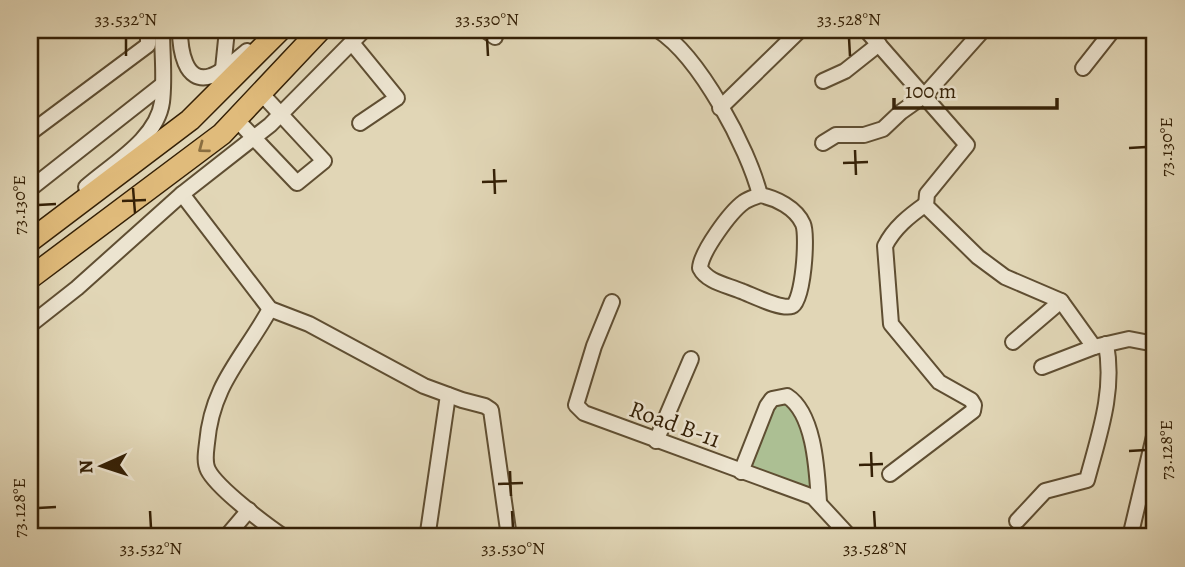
<svg xmlns="http://www.w3.org/2000/svg" width="1185" height="567" viewBox="0 0 1185 567" font-family="Alegreya,serif">
<style>
.green{fill:#acbf93;stroke:#70704c;stroke-width:2}
.lines{fill:none;stroke-linecap:round;stroke-linejoin:round}
.minor-casing{stroke:#5f4e32;stroke-width:18}
.highway-casing{stroke:#342006;stroke-width:24}
.minor{stroke:#ece4d0;stroke-width:14}
.highway{stroke:#e0bb7b;stroke-width:21}
.oneway{stroke:#8a6e40}
.ticks{fill:none;stroke:#342006;stroke-width:2.5}
.labels{text-anchor:middle;dominant-baseline:central;stroke-width:5;stroke-linejoin:round;paint-order:stroke}
.street-label{font-size:24px;fill:#342006;stroke:#ece4d0}
.neatline{fill:none;stroke:#342006;stroke-width:2.5}
.ticks-label{font-size:18px;text-anchor:middle;fill:#342006}
</style>
<rect width="100%" height="100%" fill="#e1d6b6"/>
<filter id="stains"><feTurbulence type="fractalNoise" baseFrequency=".00286" numOctaves="4"/><feColorMatrix values="0 0 0 0 .2 0 0 0 0 .09 0 0 0 0 .02 0 0 0 .5 -.17"/></filter>
<radialGradient id="worn" r=".72"><stop offset=".6" stop-color="#630" stop-opacity="0"/><stop offset="1" stop-color="#630" stop-opacity=".3"/></radialGradient>
<path class="green" d="M 788,398 L 802,415 L 818,500 L 744,472 L 769,407 Z"/>
<g class="lines">
<defs>
<g id="minor">
<path d="M 180,30 C 180,47 184,85 211,76 C 224,71 237,59 247,51"/>
<path d="M 485,30 L 495,37"/>
<path d="M 658,30 C 700,57 748,148 760,195"/>
<path d="M 866,30 L 967,145 L 927,194 L 926,206 L 978,257 L 1005,277 L 1061,301 L 1094,347"/>
<path d="M 352,43 L 397,98 L 360,123"/>
<path d="M 1083,68 L 1113,30"/>
<path d="M 223,69 L 227,30"/>
<path d="M 823,81 L 845,71 L 879,44"/>
<path d="M 720,108 L 800,30"/>
<path d="M 236,119 L 297,183 L 324,161 L 261,93"/>
<path d="M 30,133 L 148,45 L 148,30"/>
<path d="M 823,143 L 836,135 L 864,135 L 883,129 L 901,112 L 925,95 L 983,30"/>
<path d="M 86,187 C 112,164 157,139 162,102 C 165,78 162,53 162,30"/>
<path d="M 30,189 L 162,85"/>
<path d="M 182,194 L 270,309 L 309,324 L 424,386 L 462,400 L 485,406 L 491,410 L 509,537"/>
<path d="M 760,195 C 776,198 796,208 803,224 C 808,235 803,303 792,306 C 781,310 752,295 741,291 C 727,285 707,282 700,268 C 701,252 730,212 744,202 C 748,199 755,197 760,195 Z"/>
<path d="M 612,302 L 594,346 L 576,405 L 584,413 L 813,497 L 850,537"/>
<path d="M 270,309 C 243,358 212,384 207,443 C 206,452 204,462 208,470 C 217,488 266,525 284,537"/>
<path d="M 30,325 L 77,288 L 182,194 L 270,125 L 364,30"/>
<path d="M 1013,342 L 1061,301"/>
<path d="M 1042,367 L 1094,347 L 1129,339 L 1155,344"/>
<path d="M 656,441 L 691,359"/>
<path d="M 741,472 L 767,406 L 772,399 L 787,396 C 815,414 817,472 819,502"/>
<path d="M 890,474 L 973,411 L 974,405 L 971,400 L 939,382 L 891,324 L 885,246 C 894,228 909,216 926,204"/>
<path d="M 1017,521 L 1045,491 L 1087,480 C 1099,435 1115,391 1106,344"/>
<path d="M 226,537 L 249,510"/>
<path d="M 426,537 L 428,532 L 448,395"/>
<path d="M 1130,537 L 1155,432"/>
</g>
<g id="highway">
<path d="M 30,241 L 190,120 L 280,30"/>
<path d="M 30,278 L 222,134 L 320,30"/>
</g>
</defs>
<use href="#minor" class="minor-casing"/>
<use href="#highway" class="highway-casing"/>
<use href="#minor" class="minor"/>
<use href="#highway" class="highway"/>
</g>
<defs><path id="oneway-chevron" d="M-2-3.5L2.5 0L-2 3.5" fill="none" stroke-width="1.6" stroke-linecap="round" stroke-linejoin="round" transform="scale(1.75)"/></defs>
<use class="oneway" href="#oneway-chevron" transform="translate(203 148) rotate(143)"/>
<path class="ticks" d="M 126,38 L 126,56M 487,38 L 488,56M 849,38 L 850,56M 1129,148 L 1146,147M 855,150 L 856,175M 843,163 L 868,162M 494,169 L 495,194M 482,182 L 507,181M 133,188 L 135,213M 122,201 L 146,200M 38,205 L 56,204M 1129,451 L 1146,450M 871,452 L 872,477M 859,465 L 883,464M 510,471 L 511,496M 498,484 L 523,483M 38,508 L 56,507M 150,511 L 151,528M 512,511 L 513,528M 874,511 L 875,528"/>
<g class="labels">
<g class="street-label">
<text transform="translate(675 424) rotate(20)">Road B-11</text>
</g>
</g>
<rect width="1185" height="567" fill="none" stroke="#e1d6b6" stroke-width="77"/>
<g transform="translate(102 466) rotate(267)" stroke="#ece4d0" stroke-width="5" paint-order="stroke">
<path d="M0-5L12 26L0 18L-12 26Z" fill="#342006"/>
<text y="-10" font-size="19" font-weight="bold" text-anchor="middle" fill="#342006">N</text>
</g>
<path d="M894 98v10h163v-10" fill="none" stroke="#342006" stroke-width="3.5"/>
<text x="905" y="98" font-size="21" fill="#342006" stroke="#ece4d0" stroke-width="5" paint-order="stroke">100 m</text>
<rect x="38" y="38" width="1108" height="490" class="neatline"/>
<g class="ticks-label">
<text x="126" y="25">33.532°N</text>
<text x="487" y="25">33.530°N</text>
<text x="849" y="25">33.528°N</text>
<text transform="translate(1166 147) rotate(-90)" y="6">73.130°E</text>
<text transform="translate(19 205) rotate(-90)" y="6">73.130°E</text>
<text transform="translate(1166 450) rotate(-90)" y="6">73.128°E</text>
<text transform="translate(19 508) rotate(-90)" y="6">73.128°E</text>
<text x="151" y="554">33.532°N</text>
<text x="513" y="554">33.530°N</text>
<text x="875" y="554">33.528°N</text>
</g>
<rect width="100%" height="100%" filter="url(#stains)"/>
<rect width="100%" height="100%" fill="url(#worn)"/>
</svg>
